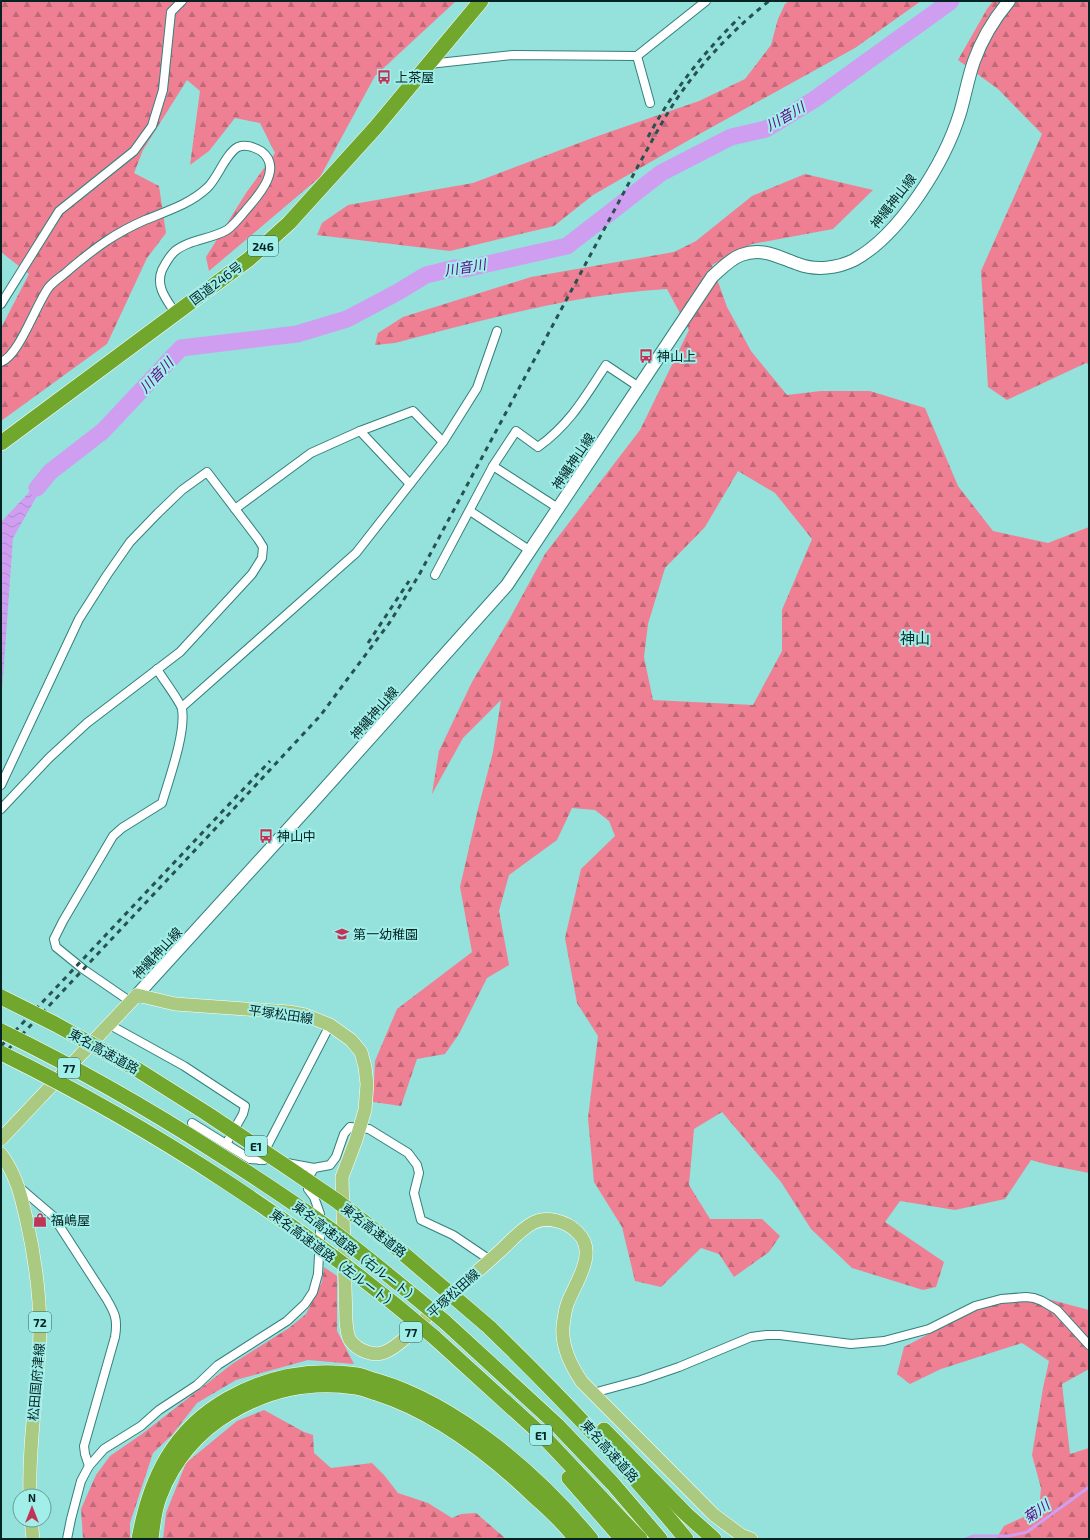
<svg xmlns="http://www.w3.org/2000/svg" width="1090" height="1540" viewBox="0 0 1090 1540" font-family="'Exo 2','Noto Sans JP',sans-serif">
<style>
.forest{fill:url(#forest-firs);fill-rule:evenodd}
.water{fill:url(#water-waves)}
.lines{fill:none;stroke-linecap:round;stroke-linejoin:round}
.stream{stroke:#cf9ef1;stroke-width:3}
.river{stroke:#cf9ef1;stroke-width:17}
.street-casing{stroke:#33807c;stroke-width:10}
.secondary-casing{stroke:#33807c;stroke-width:14}
.primary-casing{stroke:#fff;stroke-width:14}
.highway-casing{stroke:#fff;stroke-width:16}
.street{stroke:#fff;stroke-width:8}
.secondary{stroke:#fff;stroke-width:12}
.primary{stroke:#aaca82;stroke-width:13}
.highway{stroke:#72a72e;stroke-width:15}
.rail{stroke:#265250;stroke-width:3;stroke-dasharray:5 5;stroke-linecap:butt}
.highway-bridge-casing{stroke:#fff;stroke-width:16;stroke-linecap:butt}
.highway-bridge{stroke:#72a72e;stroke-width:15}
.labels{text-anchor:middle;dominant-baseline:central;stroke-width:4;stroke-linejoin:round;paint-order:stroke}
.shield{fill:#a2eee9;stroke:#33615e;stroke-width:1}
.shield-label{font-size:12px;font-weight:bold;fill:#032423}
.poi-label{font-size:13px;fill:#032423;stroke:#a2eee9;text-anchor:start}
.street-label{font-size:13px;fill:#032423;stroke:#a2eee9}
.water-label{font-size:14px;font-style:italic;fill:#630b8b;stroke:#a2eee9}
.quarter-label{font-size:15px;fill:#05302e;stroke:#a2eee9}
</style>
<defs>
<pattern id="forest-firs" width="22" height="20" patternUnits="userSpaceOnUse"><rect width="22" height="20" fill="#ef8093"/><path d="M5 1l3.5 6h-7zM16 11l3.5 6h-7z" fill="#bf6978"/></pattern>
<pattern id="water-waves" width="16" height="10" patternUnits="userSpaceOnUse"><rect width="16" height="10" fill="#cf9ef1"/><path d="M0 5q4-4 8 0t8 0" fill="none" stroke="#b088ce"/></pattern>
</defs>
<rect width="100%" height="100%" fill="#95e1dc"/>
<g class="forest">
<path d="M 1,1 L 456,1 L 375,76 L 320,177 L 209,271 L 206,257 L 246,193 L 275,153 L 260,123 L 235,118 L 209,151 L 190,165 L 200,91 L 187,80 L 143,150 L 134,173 L 159,186 L 166,233 L 147,258 L 107,344 L 1,421 L 1,328 L 29,274 L 1,252 Z"/>
<path d="M 789,1 L 921,1 L 855,48 L 696,136 L 593,195 L 554,226 L 450,251 L 317,235 L 322,223 L 348,205 L 473,183 L 595,137 L 699,101 L 745,79 L 771,45 L 778,19 L 785,4 Z"/>
<path d="M 993,1 L 1089,1 L 1089,364 L 1086,363 L 1007,400 L 988,387 L 981,271 L 1042,134 L 998,89 L 958,60 L 987,9 Z"/>
<path d="M 805,174 L 873,190 L 833,229 L 752,244 L 712,265 L 727,307 L 751,351 L 787,395 L 821,391 L 870,391 L 925,408 L 958,486 L 993,531 L 1048,543 L 1089,527 L 1089,1173 L 1049,1165 L 1031,1160 L 1005,1199 L 955,1210 L 900,1201 L 885,1222 L 944,1262 L 936,1287 L 923,1290 L 852,1268 L 811,1229 L 781,1182 L 722,1112 L 694,1129 L 689,1185 L 710,1219 L 762,1219 L 780,1236 L 769,1252 L 734,1277 L 719,1254 L 701,1248 L 661,1287 L 635,1281 L 622,1227 L 594,1182 L 588,1118 L 598,1036 L 577,1003 L 565,938 L 581,869 L 615,836 L 609,821 L 595,810 L 572,808 L 557,840 L 509,875 L 499,911 L 509,965 L 487,978 L 459,1034 L 445,1054 L 417,1059 L 401,1106 L 373,1102 L 375,1061 L 397,1009 L 472,952 L 460,887 L 478,809 L 493,752 L 501,700 L 463,738 L 432,794 L 439,751 L 472,682 L 510,618 L 545,554 L 640,430 L 689,330 L 667,289 C 574,294 484,320 395,343 L 375,345 L 378,333 L 403,317 L 531,277 L 674,252 L 696,241 L 752,196 ZM 738,471 L 775,493 L 812,539 L 782,610 L 782,651 L 753,705 L 653,700 L 644,657 L 648,624 L 665,568 L 705,527 Z"/>
<path d="M 324,1267 L 337,1276 L 337,1331 L 354,1364 L 308,1360 L 236,1380 L 197,1403 L 172,1435 L 153,1453 L 130,1523 L 130,1539 L 83,1539 L 81,1509 L 96,1475 L 110,1456 L 142,1434 L 232,1364 L 289,1328 L 306,1314 L 322,1282 Z"/>
<path d="M 1044,1298 L 1089,1310 L 1089,1369 L 1062,1384 L 1070,1454 L 1089,1448 L 1089,1539 L 996,1539 L 1004,1526 L 1039,1510 L 1041,1488 L 1032,1455 L 1043,1388 L 1049,1361 L 1022,1343 L 941,1369 L 910,1384 L 897,1374 L 904,1347 L 993,1300 Z"/>
<path d="M 264,1410 L 304,1432 L 313,1435 L 314,1453 L 331,1468 L 372,1463 L 384,1475 L 398,1493 L 428,1503 L 452,1518 L 461,1514 L 476,1513 L 506,1539 L 163,1539 L 166,1513 L 186,1463 L 237,1421 Z"/>
</g>
<path class="water" d="M 54,466 L 13,538 L 1,705 L 1,522 Z"/>
<g class="lines">
<path class="stream" d="M 966,1539 L 974,1536 L 1009,1536 L 1027,1532 L 1089,1487"/>
<path class="river" d="M 37,488 L 50,472 L 103,431 L 181,348 L 297,334 L 347,319 L 398,292 L 426,275 L 455,268 L 465,269 L 567,246 L 661,173 L 731,137 L 766,129 L 815,99 L 951,1"/>
<defs>
<g id="street">
<path d="M 637,56 L 650,103"/>
<path d="M 429,64 L 513,55 L 637,56 L 706,1"/>
<path d="M 1,304 L 59,211 L 134,151 L 152,126 L 163,90 L 171,12 L 182,1"/>
<path d="M 1,362 C 19,356 36,304 49,287 C 55,280 64,275 70,269 C 95,248 115,233 145,220 C 167,211 190,204 207,188 C 218,178 225,154 238,147 C 246,144 254,147 261,151 C 284,168 258,196 246,210 C 240,217 234,225 227,230 C 212,239 187,240 174,252 C 169,257 165,264 162,270 C 155,287 167,300 176,314"/>
<path d="M 360,431 L 410,484"/>
<path d="M 493,466 L 558,508"/>
<path d="M 235,509 L 311,453 L 360,431 L 413,411 L 443,442"/>
<path d="M 470,511 L 529,550"/>
<path d="M 435,575 L 493,466 L 516,431 L 538,447 C 570,424 585,397 606,365 L 639,387"/>
<path d="M 182,707 L 356,553 L 443,442 L 477,388 L 497,331"/>
<path d="M 1,785 L 79,619 L 107,575 L 130,542 L 158,513 L 182,490 L 207,472 L 258,539 L 263,547 L 262,558 L 252,574 L 180,652 L 87,723 L 49,758 L 1,809"/>
<path d="M 131,1002 L 83,969 L 56,947 L 54,939 L 63,921 L 113,836 L 122,828 L 162,803 C 169,779 186,733 182,709 C 180,701 162,678 157,669"/>
<path d="M 110,1025 L 184,1066 L 245,1106 L 243,1114 L 226,1144"/>
<path d="M 192,1123 L 250,1159 L 264,1160"/>
<path d="M 260,1160 L 330,1025"/>
<path d="M 287,1163 L 314,1168"/>
<path d="M 19,1187 L 53,1216 L 106,1298 C 115,1313 118,1319 115,1337 L 84,1446 L 85,1454 L 89,1466"/>
<path d="M 593,1393 L 641,1380 L 679,1367 L 751,1337 L 767,1335 L 780,1335 L 851,1344 L 884,1341 L 929,1329 L 975,1306 L 1001,1299 L 1026,1297 L 1034,1298 L 1042,1301 L 1057,1310 L 1089,1345"/>
<path d="M 67,1539 L 71,1519 L 81,1481 L 89,1466 L 104,1449 L 141,1426 L 159,1410 L 197,1385 L 218,1365 L 287,1321 L 305,1304 L 313,1292 L 318,1274 L 320,1236 L 320,1214 L 314,1197 L 308,1189 L 310,1175 L 314,1168 L 330,1165 L 336,1157 L 344,1134 L 350,1127 L 369,1129 L 408,1153 L 417,1165 L 419,1173 L 414,1193 L 421,1220 L 453,1235 L 490,1260"/>
</g>
<path id="secondary" d="M 137,995 L 311,804 L 507,585 L 712,277 C 721,269 730,259 741,255 C 763,247 778,257 798,264 C 816,271 838,268 854,260 C 900,235 945,162 960,113 C 965,96 968,78 974,61 C 982,39 994,19 1009,1"/>
<g id="primary">
<path d="M 1,1139 L 137,995 L 175,1004 L 289,1012 L 305,1015 L 330,1025 L 351,1040 L 361,1052 L 365,1067 L 367,1084 L 365,1110 L 356,1140 L 342,1177 L 346,1322 C 347,1328 347,1336 350,1340 C 357,1350 373,1357 385,1352 C 399,1346 411,1332 422,1321 C 448,1298 473,1275 499,1252 C 509,1243 519,1231 531,1224 C 546,1215 567,1221 578,1233 C 598,1252 576,1282 568,1302 C 565,1309 564,1319 563,1326 C 561,1347 571,1366 582,1382 L 714,1515 L 741,1535 L 751,1539"/>
<path d="M 1,1154 C 17,1176 21,1196 27,1222 C 33,1249 37,1275 39,1302 C 39,1311 41,1321 40,1330 C 39,1385 28,1440 30,1496"/>
<path d="M 31,1520 L 33,1539"/>
</g>
<g id="highway">
<path d="M 1,443 L 249,259 L 289,223 L 376,127 L 481,1"/>
<path d="M 445,1322 L 557,1425 L 613,1484 L 660,1539"/>
<path d="M 489,1327 C 558,1394 625,1464 686,1539"/>
<path d="M 434,1337 L 543,1436 L 640,1539"/>
<path d="M 604,1430 L 686,1514 L 714,1539"/>
<path d="M 569,1478 L 622,1539"/>
<path d="M 139,1539 C 150,1479 173,1430 228,1399 C 269,1376 310,1368 357,1375 C 363,1376 370,1379 377,1381 C 458,1405 538,1475 591,1539"/>
<path d="M 151,1539 C 153,1524 154,1509 160,1495 C 173,1461 198,1431 229,1413 C 269,1389 309,1380 356,1387 C 363,1388 370,1391 376,1393 C 436,1412 489,1453 534,1496 C 549,1509 564,1523 576,1539"/>
</g>
</defs>
<use href="#street" class="street-casing"/>
<use href="#secondary" class="secondary-casing"/>
<use href="#primary" class="primary-casing"/>
<use href="#highway" class="highway-casing"/>
<use href="#street" class="street"/>
<use href="#secondary" class="secondary"/>
<use href="#primary" class="primary"/>
<use href="#highway" class="highway"/>
<g class="rail">
<path d="M 648,137 C 672,92 703,53 740,17"/>
<path d="M 368,643 L 409,581"/>
<path d="M 1,1046 L 270,761"/>
<path d="M 1,1057 L 228,815 L 320,716 L 390,622 L 419,575 L 638,166 C 651,143 663,119 678,97 C 703,61 735,28 769,1"/>
</g>
<defs>
<g id="highway-bridge">
<path d="M 1,997 L 55,1024 L 138,1070 L 206,1113 L 281,1163 L 337,1201 L 392,1244 L 489,1327"/>
<path d="M 1,1031 C 75,1067 147,1108 217,1153 C 255,1177 293,1202 330,1229 C 369,1259 407,1290 445,1322"/>
<path d="M 1,1053 C 154,1128 305,1227 434,1337"/>
</g>
</defs>
<use href="#highway-bridge" class="highway-bridge-casing"/>
<use href="#highway-bridge" class="highway-bridge"/>
</g>
<defs>
<symbol id="bus-bare" viewBox="-9 -9 18 18"><path d="M-5-6H5V4H4V6H2V4H-2V6H-4V4H-5ZM-3.5-4V0h7V-4ZM-3.5 1.2v1.5H-2V1.2ZM2 1.2v1.5H3.5V1.2Z" fill="#c23358" stroke="#a2eee9" stroke-width="2.5" paint-order="stroke"/></symbol>
<symbol id="school-bare" viewBox="-9 -9 18 18"><path d="M0-5L7-2L0 1L-7-2ZM-4 1L0 2.5L4 1V4Q0 6-4 4Z" fill="#c23358" stroke="#a2eee9" stroke-width="2.5" paint-order="stroke"/></symbol>
<symbol id="shop-bare" viewBox="-9 -9 18 18"><path d="M-5-2.5h2.3a2.7 3.5 0 0 1 5.4 0H5L5.5 6h-11ZM-1.5-2.5h3a1.5 2.3 0 0 0-3 0Z" fill="#c23358" stroke="#a2eee9" stroke-width="2.5" paint-order="stroke"/></symbol>
</defs>
<g fill-rule="evenodd">
<use href="#bus-bare" x="374" y="67" width="20" height="20"/>
<use href="#bus-bare" x="636" y="346" width="20" height="20"/>
<use href="#bus-bare" x="256" y="826" width="20" height="20"/>
<use href="#school-bare" x="332" y="924" width="20" height="20"/>
<use href="#shop-bare" x="30" y="1210" width="20" height="20"/>
</g>
<g class="labels">
<g class="shield">
<rect x="248" y="236" width="30" height="20" rx="3"/>
<rect x="58" y="1058" width="22" height="20" rx="3"/>
<rect x="245" y="1136" width="22" height="20" rx="3"/>
<rect x="29" y="1312" width="22" height="20" rx="3"/>
<rect x="400" y="1322" width="22" height="20" rx="3"/>
<rect x="530" y="1425" width="22" height="20" rx="3"/>
</g>
<g class="shield-label">
<text x="263" y="246">246</text>
<text x="69" y="1068">77</text>
<text x="256" y="1146">E1</text>
<text x="40" y="1322">72</text>
<text x="411" y="1332">77</text>
<text x="541" y="1435">E1</text>
</g>
<g class="poi-label">
<text x="395" y="77">上茶屋</text>
<text x="657" y="356">神山上</text>
<text x="277" y="836">神山中</text>
<text x="353" y="934">第一幼稚園</text>
<text x="51" y="1220">福嶋屋</text>
</g>
<g class="street-label">
<text transform="translate(893 201) rotate(-52)">神縄神山線</text>
<text transform="translate(216 283) rotate(-37)">国道246号</text>
<text transform="translate(573 461) rotate(-56)">神縄神山線</text>
<text transform="translate(374 713) rotate(-49)">神縄神山線</text>
<text transform="translate(157 953) rotate(-47)">神縄神山線</text>
<text transform="translate(281 1014) rotate(8)">平塚松田線</text>
<text transform="translate(104 1051) rotate(29)">東名高速道路</text>
<text transform="translate(374 1230) rotate(38)">東名高速道路</text>
<text transform="translate(356 1252) rotate(38)">東名高速道路（右ルート）</text>
<text transform="translate(334 1259) rotate(37)">東名高速道路（左ルート）</text>
<text transform="translate(453 1293) rotate(-42)">平塚松田線</text>
<text transform="translate(36 1382) rotate(-85)">松田国府津線</text>
<text transform="translate(610 1451) rotate(48)">東名高速道路</text>
</g>
<g class="water-label">
<text transform="translate(785 116) rotate(-30)">川音川</text>
<text transform="translate(465 267) rotate(-9)">川音川</text>
<text transform="translate(156 375) rotate(-47)">川音川</text>
<text transform="translate(1036 1511) rotate(-35)">菊川</text>
</g>
<g class="quarter-label">
<text x="915" y="638">神山</text>
</g>
</g>
<rect width="1090" height="1540" fill="none" stroke="#032423" stroke-width="4"/>
<g transform="translate(32 1508)"><circle r="19" fill="#a2eee9" stroke="#629d9a"/>
<path d="M0-3L7 15L0 10L-7 15Z" fill="#c23358"/>
<text y="-6" font-size="11" font-weight="bold" text-anchor="middle" fill="#032423">N</text>
</g>
</svg>
